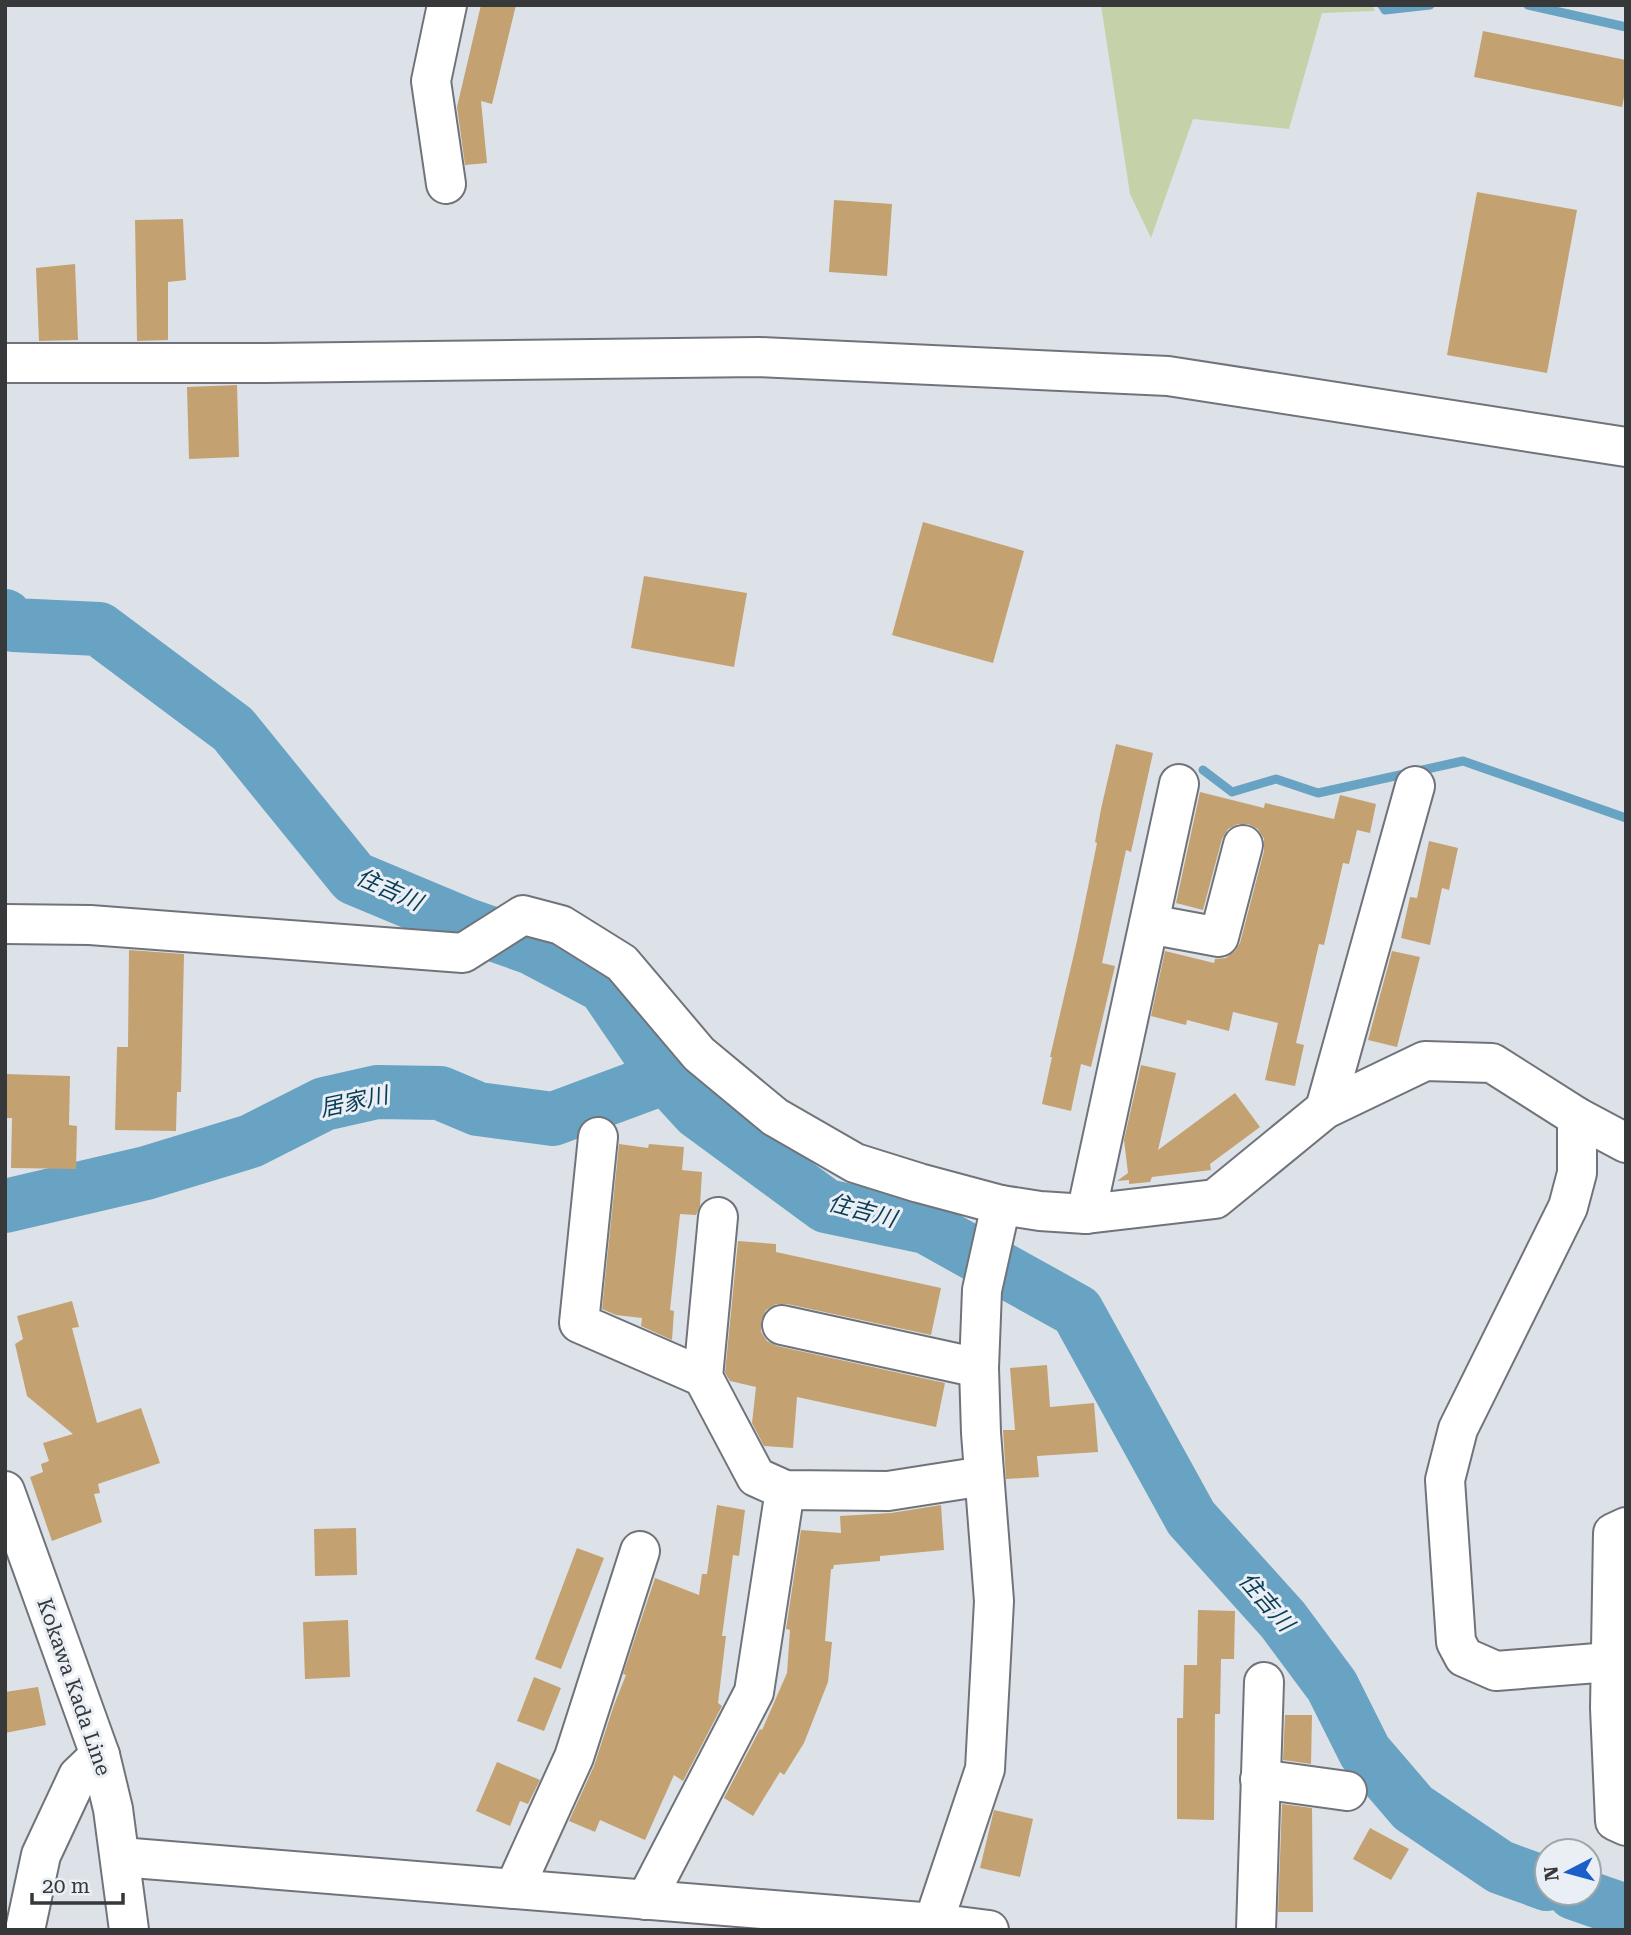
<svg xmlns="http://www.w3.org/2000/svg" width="1631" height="1935" viewBox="0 0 1631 1935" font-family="'Roboto Serif','Noto Sans JP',serif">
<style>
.green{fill:#c5d1a8}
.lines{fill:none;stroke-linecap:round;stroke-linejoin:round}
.stream{stroke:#68a3c3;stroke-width:9}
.river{stroke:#68a3c3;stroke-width:54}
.building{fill:#c4a170}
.minor-casing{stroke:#70747a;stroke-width:42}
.major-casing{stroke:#70747a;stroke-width:42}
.minor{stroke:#fff;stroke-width:38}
.major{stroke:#fff;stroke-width:38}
.labels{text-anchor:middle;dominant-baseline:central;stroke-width:6;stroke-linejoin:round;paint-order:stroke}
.street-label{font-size:21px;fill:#36383a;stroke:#eaeff6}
.water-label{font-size:23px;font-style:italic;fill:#0a3d54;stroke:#eaeff6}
</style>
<rect width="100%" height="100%" fill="#dde2e8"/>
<path class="green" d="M 1101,5 L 1372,5 L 1375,11 L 1322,13 L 1289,129 L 1193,119 L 1151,238 L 1130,194 Z"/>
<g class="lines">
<g class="stream">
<path d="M 1382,5 L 1385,10 L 1430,5"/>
<path d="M 1528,5 L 1626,27"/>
<path d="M 1203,770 L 1232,792 L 1276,779 L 1318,793 L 1463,761 L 1626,818"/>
</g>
<g class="river">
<path d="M 5,616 L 13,625 L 99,629 L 233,729 L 354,878 L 464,924 L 532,948 L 604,986 L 666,1077 L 698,1112 L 826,1206 L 926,1227 L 1077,1311 L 1191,1518 L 1283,1620 L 1332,1686 L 1365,1752 L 1413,1808 L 1500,1867 L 1547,1884"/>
<path d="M 5,1206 L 146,1173 L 251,1141 L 324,1104 L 377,1092 L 440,1093 L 478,1109 L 553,1119 L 666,1077"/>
<path d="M 1574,1893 L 1626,1911"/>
</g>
</g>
<g class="building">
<path d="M 481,5 L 516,5 L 492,104 L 481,101 L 487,163 L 465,165 L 457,107 Z"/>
<path d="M 1483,31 L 1626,60 L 1626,87 L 1622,107 L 1474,77 Z"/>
<path d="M 1477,192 L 1577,210 L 1547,373 L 1447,355 Z"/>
<path d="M 834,200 L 892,204 L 887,276 L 829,272 Z"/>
<path d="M 183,219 L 186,280 L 168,282 L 168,340 L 137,341 L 135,220 Z"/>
<path d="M 75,264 L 78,340 L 39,341 L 36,268 Z"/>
<path d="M 237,385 L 239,457 L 189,459 L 187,387 Z"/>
<path d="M 923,522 L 1024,551 L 993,663 L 892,635 Z"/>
<path d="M 644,576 L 747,593 L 734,667 L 631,648 Z"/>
<path d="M 1116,744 L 1153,753 L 1131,852 L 1126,850 L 1102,963 L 1115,966 L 1091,1067 L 1081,1064 L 1071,1111 L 1042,1104 L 1052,1057 L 1050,1057 L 1077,941 L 1097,843 L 1095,842 L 1101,809 Z"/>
<path d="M 1200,792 L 1264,808 L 1265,803 L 1334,819 L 1340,795 L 1376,804 L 1370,833 L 1357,830 L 1349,864 L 1343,863 L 1324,945 L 1319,944 L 1296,1043 L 1304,1045 L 1295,1086 L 1265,1080 L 1278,1023 L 1233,1012 L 1229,1031 L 1187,1020 L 1186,1025 L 1151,1016 L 1165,951 L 1214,963 L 1215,959 L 1226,958 L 1235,951 L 1240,943 L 1264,851 L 1264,839 L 1258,829 L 1248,824 L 1238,824 L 1228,829 L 1222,839 L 1203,910 L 1176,903 Z"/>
<path d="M 1429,841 L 1458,848 L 1449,890 L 1442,888 L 1430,945 L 1401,938 L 1410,897 L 1417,898 Z"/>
<path d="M 129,950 L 184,954 L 181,1092 L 177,1092 L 176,1131 L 115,1130 L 117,1047 L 128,1047 Z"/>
<path d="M 1392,951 L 1420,957 L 1397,1047 L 1368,1040 Z"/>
<path d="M 1141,1065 L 1176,1073 L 1158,1150 L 1235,1093 L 1260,1127 L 1210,1164 L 1211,1170 L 1152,1177 L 1150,1182 L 1129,1184 L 1129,1180 L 1117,1181 L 1128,1173 L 1124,1140 Z"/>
<path d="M 5,1074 L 70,1076 L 69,1125 L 77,1126 L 76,1169 L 11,1168 L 12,1118 L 5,1118 Z"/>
<path d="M 619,1144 L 648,1148 L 649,1144 L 684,1147 L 682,1170 L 702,1172 L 700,1206 L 696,1215 L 680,1214 L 670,1310 L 674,1311 L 672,1340 L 641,1326 L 642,1318 L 616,1315 L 602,1309 Z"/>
<path d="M 738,1241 L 776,1244 L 776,1252 L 941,1288 L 931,1335 L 787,1304 L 776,1304 L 766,1310 L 761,1321 L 761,1332 L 767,1341 L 777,1346 L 945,1383 L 936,1427 L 797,1397 L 793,1448 L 764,1446 L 752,1423 L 756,1387 L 730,1381 L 725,1373 Z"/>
<path d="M 72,1301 L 79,1327 L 72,1328 L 97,1423 L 141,1408 L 160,1463 L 98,1484 L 100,1493 L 94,1494 L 102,1522 L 52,1541 L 30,1477 L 43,1472 L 41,1464 L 49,1461 L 43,1443 L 73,1434 L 27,1396 L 15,1344 L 23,1339 L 17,1316 Z"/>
<path d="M 1047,1365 L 1050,1407 L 1094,1403 L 1098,1452 L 1037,1456 L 1039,1477 L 1006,1479 L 1003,1430 L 1015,1430 L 1010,1368 Z"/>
<path d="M 717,1505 L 745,1510 L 739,1556 L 733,1555 L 722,1636 L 726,1636 L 718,1703 L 722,1706 L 683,1781 L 674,1775 L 645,1840 L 600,1820 L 595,1832 L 569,1821 L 594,1766 L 614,1705 L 626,1675 L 623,1674 L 655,1578 L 699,1595 L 702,1574 L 707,1574 Z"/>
<path d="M 941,1505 L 944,1550 L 880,1556 L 880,1561 L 834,1565 L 833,1569 L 831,1569 L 825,1641 L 832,1642 L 828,1682 L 804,1743 L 784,1775 L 780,1772 L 753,1816 L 724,1798 L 760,1729 L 762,1730 L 787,1673 L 790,1630 L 786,1629 L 801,1530 L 841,1533 L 840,1516 L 891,1513 Z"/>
<path d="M 356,1528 L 357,1575 L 315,1576 L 314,1529 Z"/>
<path d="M 577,1548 L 604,1558 L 561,1669 L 535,1659 Z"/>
<path d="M 1198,1610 L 1235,1611 L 1234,1659 L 1221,1659 L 1220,1714 L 1215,1714 L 1214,1820 L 1177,1819 L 1177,1718 L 1183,1718 L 1184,1665 L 1197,1665 Z"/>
<path d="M 348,1620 L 350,1677 L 305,1679 L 303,1622 Z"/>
<path d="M 534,1677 L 561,1688 L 544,1731 L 517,1721 Z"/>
<path d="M 38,1687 L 46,1725 L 5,1733 L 5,1692 Z"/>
<path d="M 1285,1715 L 1312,1715 L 1311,1764 L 1283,1760 Z"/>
<path d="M 497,1762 L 540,1780 L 528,1804 L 520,1801 L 510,1826 L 476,1811 Z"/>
<path d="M 1282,1804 L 1312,1808 L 1313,1912 L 1278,1912 Z"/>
<path d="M 994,1810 L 1033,1819 L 1020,1877 L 980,1868 Z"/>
<path d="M 1370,1828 L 1409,1849 L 1391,1880 L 1353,1859 Z"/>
</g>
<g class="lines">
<defs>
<g id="minor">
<path d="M 446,184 L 431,81 L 447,5"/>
<path d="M 5,363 L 266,363 L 759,357 L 1168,376 L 1626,447"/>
<path d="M 5,924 L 90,925 L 463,953 L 523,915 L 561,925 L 622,963 L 699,1054 L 775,1117 L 855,1163 L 919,1183 L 1001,1205 L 1040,1211 L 1086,1214 L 1215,1199 L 1325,1109 L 1425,1061 L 1492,1063 L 1577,1117 L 1626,1143"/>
<path d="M 1149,924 L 1219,937 L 1243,845"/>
<path d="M 1325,1109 L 1415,786"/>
<path d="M 1577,1117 L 1577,1173 L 1568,1207 L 1458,1429 L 1445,1480 L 1456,1642 L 1464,1657 L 1496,1671 L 1610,1662"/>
<path d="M 598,1137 L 579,1323 L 703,1377"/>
<path d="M 1086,1214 L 1179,784"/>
<path d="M 718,1217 L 703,1377 L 756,1477 L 785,1490 L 888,1491 L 984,1476"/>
<path d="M 782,1325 L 979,1368"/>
<path d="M 1626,1527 L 1613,1533 L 1610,1708 L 1615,1821 L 1626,1826"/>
<path d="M 1260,1779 L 1347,1791"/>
<path d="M 120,1857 L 934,1923 L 989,1930"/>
<path d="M 514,1889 L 574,1757 L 640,1551"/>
<path d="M 646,1900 L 754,1692 L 785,1490"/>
<path d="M 25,1930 L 41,1855 L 78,1776 L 100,1755"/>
<path d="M 931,1930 L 985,1769 L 994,1601 L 981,1433 L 979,1368 L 982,1290 L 1001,1205"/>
<path d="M 1256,1930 L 1264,1682"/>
</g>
<path id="major" d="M 5,1491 L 100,1755 L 113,1809 L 129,1930"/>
</defs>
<use href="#minor" class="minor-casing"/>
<use href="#major" class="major-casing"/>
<use href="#minor" class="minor"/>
<use href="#major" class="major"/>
</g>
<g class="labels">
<g class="street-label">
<text transform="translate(74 1687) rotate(71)">Kokawa Kada Line</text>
</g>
<g class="water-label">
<text transform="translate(389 890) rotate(24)">住吉川</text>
<text transform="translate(354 1102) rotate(-12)">居家川</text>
<text transform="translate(862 1211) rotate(15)">住吉川</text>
<text transform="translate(1266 1602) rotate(49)">住吉川</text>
</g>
</g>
<rect width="1631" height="1935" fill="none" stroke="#36383a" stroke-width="14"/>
<g transform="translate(1568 1872) rotate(264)"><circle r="33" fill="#eaeff6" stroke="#a2a6ab" stroke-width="2"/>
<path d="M0-5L12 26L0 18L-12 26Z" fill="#195ec9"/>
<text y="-10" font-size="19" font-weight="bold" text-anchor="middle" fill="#36383a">N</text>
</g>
<path d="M32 1893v10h91v-10" fill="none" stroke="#36383a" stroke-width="3.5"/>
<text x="42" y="1893" font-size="21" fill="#36383a" stroke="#eaeff6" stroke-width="5" paint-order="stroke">20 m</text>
</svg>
